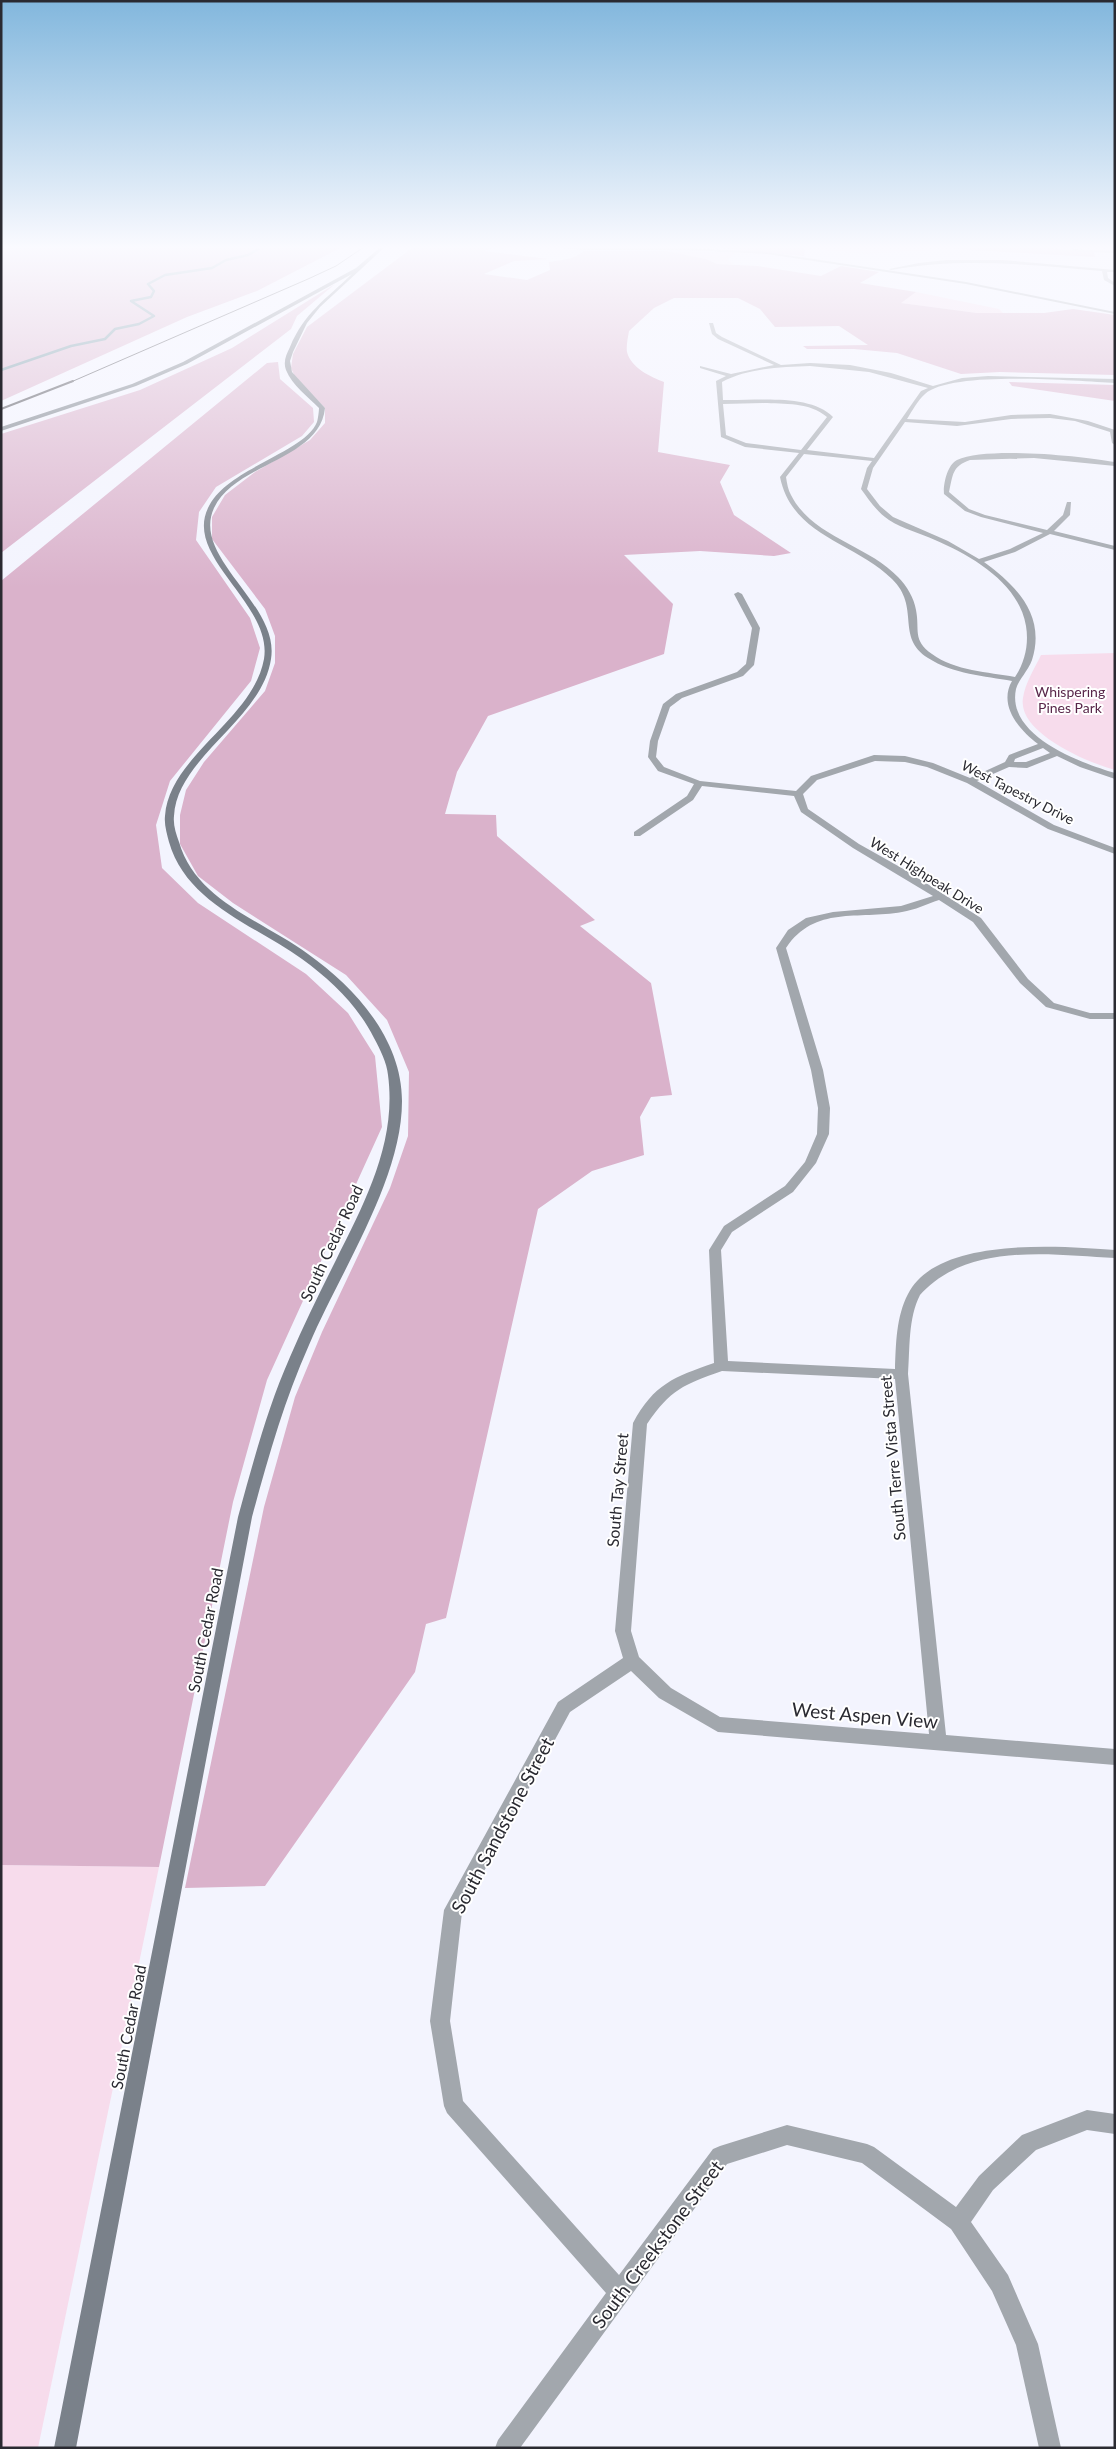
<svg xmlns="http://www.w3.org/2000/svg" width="1116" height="2449" viewBox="0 0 1116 2449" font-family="Lato,sans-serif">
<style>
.green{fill:#f7dcec}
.forest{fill:#dab2cb}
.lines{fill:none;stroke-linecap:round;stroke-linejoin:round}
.stream{stroke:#6d909e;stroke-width:2.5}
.street{fill:#a2a7ad;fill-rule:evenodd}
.secondary{fill:#7a818a;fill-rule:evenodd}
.rail-far1{stroke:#4d4d55;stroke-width:1}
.rail{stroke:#4d4d55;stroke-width:2}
.labels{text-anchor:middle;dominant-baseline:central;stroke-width:4;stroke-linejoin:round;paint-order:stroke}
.far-park-label{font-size:14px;fill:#59274a;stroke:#fff}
.far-street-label{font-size:14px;fill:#2a2a31;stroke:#fff}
.street-label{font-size:16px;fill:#2a2a31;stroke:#fff}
.near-street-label{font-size:19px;fill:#2a2a31;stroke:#fff}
</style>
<rect width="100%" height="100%" fill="#f3f4fe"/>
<g class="green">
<path d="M 938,247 L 951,247 L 953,249 L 866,254 L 801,248 Z"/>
<path d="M 666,251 L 736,252 L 728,260 L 733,264 L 717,264 L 706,259 Z"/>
<path d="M 916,292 L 999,309 L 1005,315 L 977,313 L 900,303 Z"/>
<path d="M 1115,653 L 1115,770 C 1089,763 1017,733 1023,698 C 1025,683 1035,668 1041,655 Z"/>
<path d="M 1,1865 L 159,1867 L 38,2448 L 1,2448 Z"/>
</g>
<g class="forest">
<path d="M 1,245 L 346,245 L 257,291 L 187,317 L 1,401 Z"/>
<path d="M 416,245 L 500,245 L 484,251 L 548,259 L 514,261 L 484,274 L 527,280 L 550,270 L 549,262 C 560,260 575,260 583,251 L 666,251 L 706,259 L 717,264 L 757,266 L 821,276 L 841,266 L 879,272 L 860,283 L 916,292 L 901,303 L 977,313 L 1044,313 L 1073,309 L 1115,315 L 1115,375 L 1000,372 L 961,374 L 897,353 L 854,349 L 807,349 L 803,346 L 868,345 L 839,326 L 775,327 L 760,309 L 738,298 L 674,298 L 654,308 L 629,331 C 628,337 626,346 627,352 C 631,368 651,377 664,382 L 658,452 L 730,465 L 720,482 L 734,515 L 791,553 L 774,556 L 700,551 L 624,555 L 673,604 L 664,654 L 488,716 L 457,772 L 445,814 L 496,815 L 497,836 L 595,920 L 580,926 L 651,983 L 672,1095 L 651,1097 L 640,1117 L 644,1155 L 592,1171 L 538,1209 L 446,1618 L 426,1624 L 415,1672 L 265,1886 L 185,1888 L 264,1507 L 295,1397 L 322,1332 L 390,1188 L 408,1136 L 409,1072 L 387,1020 L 346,975 L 233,903 L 198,876 L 180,844 L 180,815 L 186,790 L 204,762 L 265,691 L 275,663 L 275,636 L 265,609 L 212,539 L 212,517 L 225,495 L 255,472 L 310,440 L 325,423 L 325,408 L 295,377 L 291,368 L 293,354 L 307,327 Z"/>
<path d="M 720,245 L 801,248 L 805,249 L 804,256 L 721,248 Z"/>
<path d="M 1023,246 L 1094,252 L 1095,257 L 953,249 L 951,247 Z"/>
<path d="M 335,284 L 297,316 L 291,329 L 1,553 L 1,434 L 140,390 L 232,348 Z"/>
<path d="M 278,362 L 280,379 L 313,408 L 314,422 L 302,436 L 216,487 L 199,512 L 196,540 L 250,618 L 260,648 L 251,681 L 170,781 L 156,825 L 162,868 L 198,903 L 306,974 L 348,1013 L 375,1056 L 382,1127 L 267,1380 L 233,1502 L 159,1867 L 1,1865 L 1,581 L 267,363 Z"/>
<path d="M 1009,382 L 1115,385 L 1115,401 L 1012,386 Z"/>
</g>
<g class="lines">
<path class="stream" d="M 1,370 L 71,346 L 105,339 L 115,329 L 139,324 L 154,316 L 131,301 L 151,297 L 154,291 L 148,284 L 165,275 L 212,268 L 226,260 L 248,255 L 258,249 L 259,245"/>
<g class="street">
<path d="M 532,245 L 582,248 L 689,248 L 767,252 L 966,282 L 1115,312 L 1115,314 L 966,284 L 767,254 L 689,250 L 582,250 Z"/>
<path d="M 786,245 L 1006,246 L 1026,245 L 1006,248 L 788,247 Z"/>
<path d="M 1073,249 L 1115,251 L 1115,253 L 1071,251 Z"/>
<path d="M 946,260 L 1003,260 L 1115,270 L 1115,272 L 1107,272 L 1108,278 L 1115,283 L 1115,286 L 1104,280 L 1102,271 C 1031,265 962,257 891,270 L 889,269 L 919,263 Z"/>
<path d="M 709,323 L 713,323 L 716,333 L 722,337 L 781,365 L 810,363 L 850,365 L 891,373 L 933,386 L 962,378 L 988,376 L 1115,379 L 1115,383 C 1077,381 951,370 925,394 C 918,400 912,411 907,419 L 965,422 L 1011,415 L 1050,414 L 1088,421 L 1115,430 L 1115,445 L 1112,443 L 1110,432 L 1075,421 L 1050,418 L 1011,419 L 957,426 L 905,422 L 873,468 L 867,489 L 880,506 L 893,517 L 948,541 L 979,559 L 1010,549 L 1043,533 L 981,517 L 965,511 L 944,494 C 943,485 947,465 957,460 C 986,446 1081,456 1115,462 L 1115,466 L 1034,458 L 970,460 C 952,466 953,475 949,492 L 969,509 L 985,515 L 1047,530 L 1063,515 L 1067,502 L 1071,502 L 1070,515 L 1054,531 L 1115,546 L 1115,550 L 1050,534 L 1015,552 L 984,562 C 1017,586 1046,616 1032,660 C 1028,671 1019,679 1016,689 C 1006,736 1081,763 1115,773 L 1115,779 L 1080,767 L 1057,756 L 1027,768 L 1009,767 L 977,781 L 1054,825 L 1115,848 L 1115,854 L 1048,829 L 967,783 L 927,767 L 905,762 L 875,761 L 817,780 L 803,794 L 808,809 L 859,844 L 907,871 L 981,918 L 1028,979 L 1054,1003 L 1090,1013 L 1115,1013 L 1115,1019 L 1090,1019 L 1046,1007 L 1020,983 L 973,922 L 939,900 C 927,904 915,910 902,912 C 858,920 815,905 786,948 L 823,1070 L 830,1108 L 829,1134 L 816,1163 L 793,1192 L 732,1232 L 721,1250 L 728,1361 L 895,1369 C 896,1344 896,1317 908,1294 C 937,1236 1061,1246 1115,1250 L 1115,1258 C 1057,1255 983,1244 934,1282 C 929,1286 924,1290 920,1295 C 908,1318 910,1349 908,1374 L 946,1735 L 1115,1749 L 1115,1765 L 718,1732 L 659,1698 L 631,1671 L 570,1712 L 462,1912 L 450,2021 L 463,2101 L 619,2275 L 713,2149 L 720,2146 L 787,2125 L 867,2144 L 874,2147 L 956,2207 L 979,2176 L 1022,2135 L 1087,2110 L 1115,2114 L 1115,2134 L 1087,2130 L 1036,2150 L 993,2190 L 971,2222 L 1008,2275 L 1038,2344 L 1061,2448 L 1039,2448 L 1016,2345 L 992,2291 L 951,2229 L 862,2163 L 787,2145 L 727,2164 L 520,2448 L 495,2448 L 498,2440 L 606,2293 L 447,2113 L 444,2106 L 430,2021 L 444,1910 L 558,1702 L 623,1658 L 615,1631 L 633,1423 C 654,1384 674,1377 714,1363 L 709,1250 L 724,1226 L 785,1186 L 805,1162 L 817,1134 L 818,1108 L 811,1070 L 776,948 L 788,930 L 806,918 L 833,912 L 901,906 L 933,896 L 853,848 L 801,812 L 794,796 L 702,786 L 693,800 L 640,836 L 634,836 L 634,832 L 687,796 L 694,784 L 658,771 L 648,757 L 650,741 L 663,704 L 676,694 L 737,672 L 746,664 L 752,628 L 734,594 L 738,592 L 742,594 L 760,628 L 754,665 L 743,676 L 682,698 L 670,707 L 658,741 L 656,757 L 664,767 L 700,781 L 796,791 L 811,776 L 874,755 L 905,756 L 933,763 L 970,778 L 1005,762 L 1009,755 L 1038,744 C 1019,730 998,705 1012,681 C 985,676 953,674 928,658 C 895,637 921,607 892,579 C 854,542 792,536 780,477 L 799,453 L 745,447 L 721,437 L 716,381 L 726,376 L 700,368 L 700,366 L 731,374 L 774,365 L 718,339 L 712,334 ZM 810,366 L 869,372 L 928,388 L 921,391 L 874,458 L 807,450 L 833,417 C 810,393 754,401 723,400 L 722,382 C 748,368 781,367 810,366 ZM 763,403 C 784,404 810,402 827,417 L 801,450 L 746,443 L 726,435 L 723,404 ZM 804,454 L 872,461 L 867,468 L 861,489 C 869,500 877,512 889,520 C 903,529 920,533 935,540 C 972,556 1019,583 1026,626 C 1029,644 1025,662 1015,677 C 988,672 955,671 932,654 C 912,640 920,630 916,610 C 914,598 907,586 898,577 C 868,545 812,537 791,495 C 788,490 787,483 786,477 ZM 1043,748 L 1050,753 L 1026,762 L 1014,762 L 1015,759 ZM 722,1371 L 895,1379 L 929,1734 L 720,1717 L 671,1688 L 639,1657 L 631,1631 L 647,1424 C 671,1389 683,1385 722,1371 Z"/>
</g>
<path class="secondary" d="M 383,245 L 387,245 L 320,307 L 307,323 L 293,352 L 290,361 L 292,372 L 325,408 C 320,460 235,463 214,508 C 191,558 280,604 271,659 C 262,720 177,757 174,816 C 173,825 176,834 179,842 C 196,901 263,921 308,954 C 356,988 402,1040 402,1101 C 402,1180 340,1272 309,1345 C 284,1401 268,1458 252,1517 L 76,2448 L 54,2448 L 238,1517 C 253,1463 267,1409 290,1357 C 304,1324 320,1292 336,1260 C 365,1202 397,1142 388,1075 C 387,1063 380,1049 374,1038 C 358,1006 331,980 302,959 C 255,925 187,904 169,842 C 167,834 164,824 165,816 C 169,756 253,720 264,659 C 273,604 184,558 208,508 C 226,468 305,453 317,422 C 318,419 319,411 319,408 C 308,397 292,385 286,370 C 283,362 286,355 290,347 C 304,313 326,299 352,274 L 187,364 L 136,386 L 1,431 L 1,427 L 132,384 L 183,362 L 356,268 Z"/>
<path class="rail-far1" d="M 71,382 L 308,279 L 336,266 L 367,245"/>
<path class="rail" d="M 1,409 L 73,381"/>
</g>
<linearGradient id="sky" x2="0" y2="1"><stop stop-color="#82b7dd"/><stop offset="0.42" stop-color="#fafaff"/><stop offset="1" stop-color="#fafaff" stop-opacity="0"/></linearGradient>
<rect width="1116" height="588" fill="url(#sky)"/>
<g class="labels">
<g class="far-park-label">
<text x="1070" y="691">Whispering<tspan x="1070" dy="16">Pines Park</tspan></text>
</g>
<g class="far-street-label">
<text transform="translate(1018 792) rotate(27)">West Tapestry Drive</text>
<text transform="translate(927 875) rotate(32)">West Highpeak Drive</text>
</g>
<g class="street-label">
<text transform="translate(331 1243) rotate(-65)">South Cedar Road</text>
<text transform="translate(892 1458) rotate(-95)">South Terre Vista Street</text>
<text transform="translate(617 1490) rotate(-85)">South Tay Street</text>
<text transform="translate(205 1630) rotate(-79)">South Cedar Road</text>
<text transform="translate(128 2027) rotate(-79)">South Cedar Road</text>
</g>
<g class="near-street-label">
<text transform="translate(865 1715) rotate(5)">West Aspen View</text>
<text transform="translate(502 1825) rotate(-62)">South Sandstone Street</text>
<text transform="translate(657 2244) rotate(-53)">South Creekstone Street</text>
</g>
</g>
<rect width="1116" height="2449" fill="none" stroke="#2a2a31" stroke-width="5"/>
</svg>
